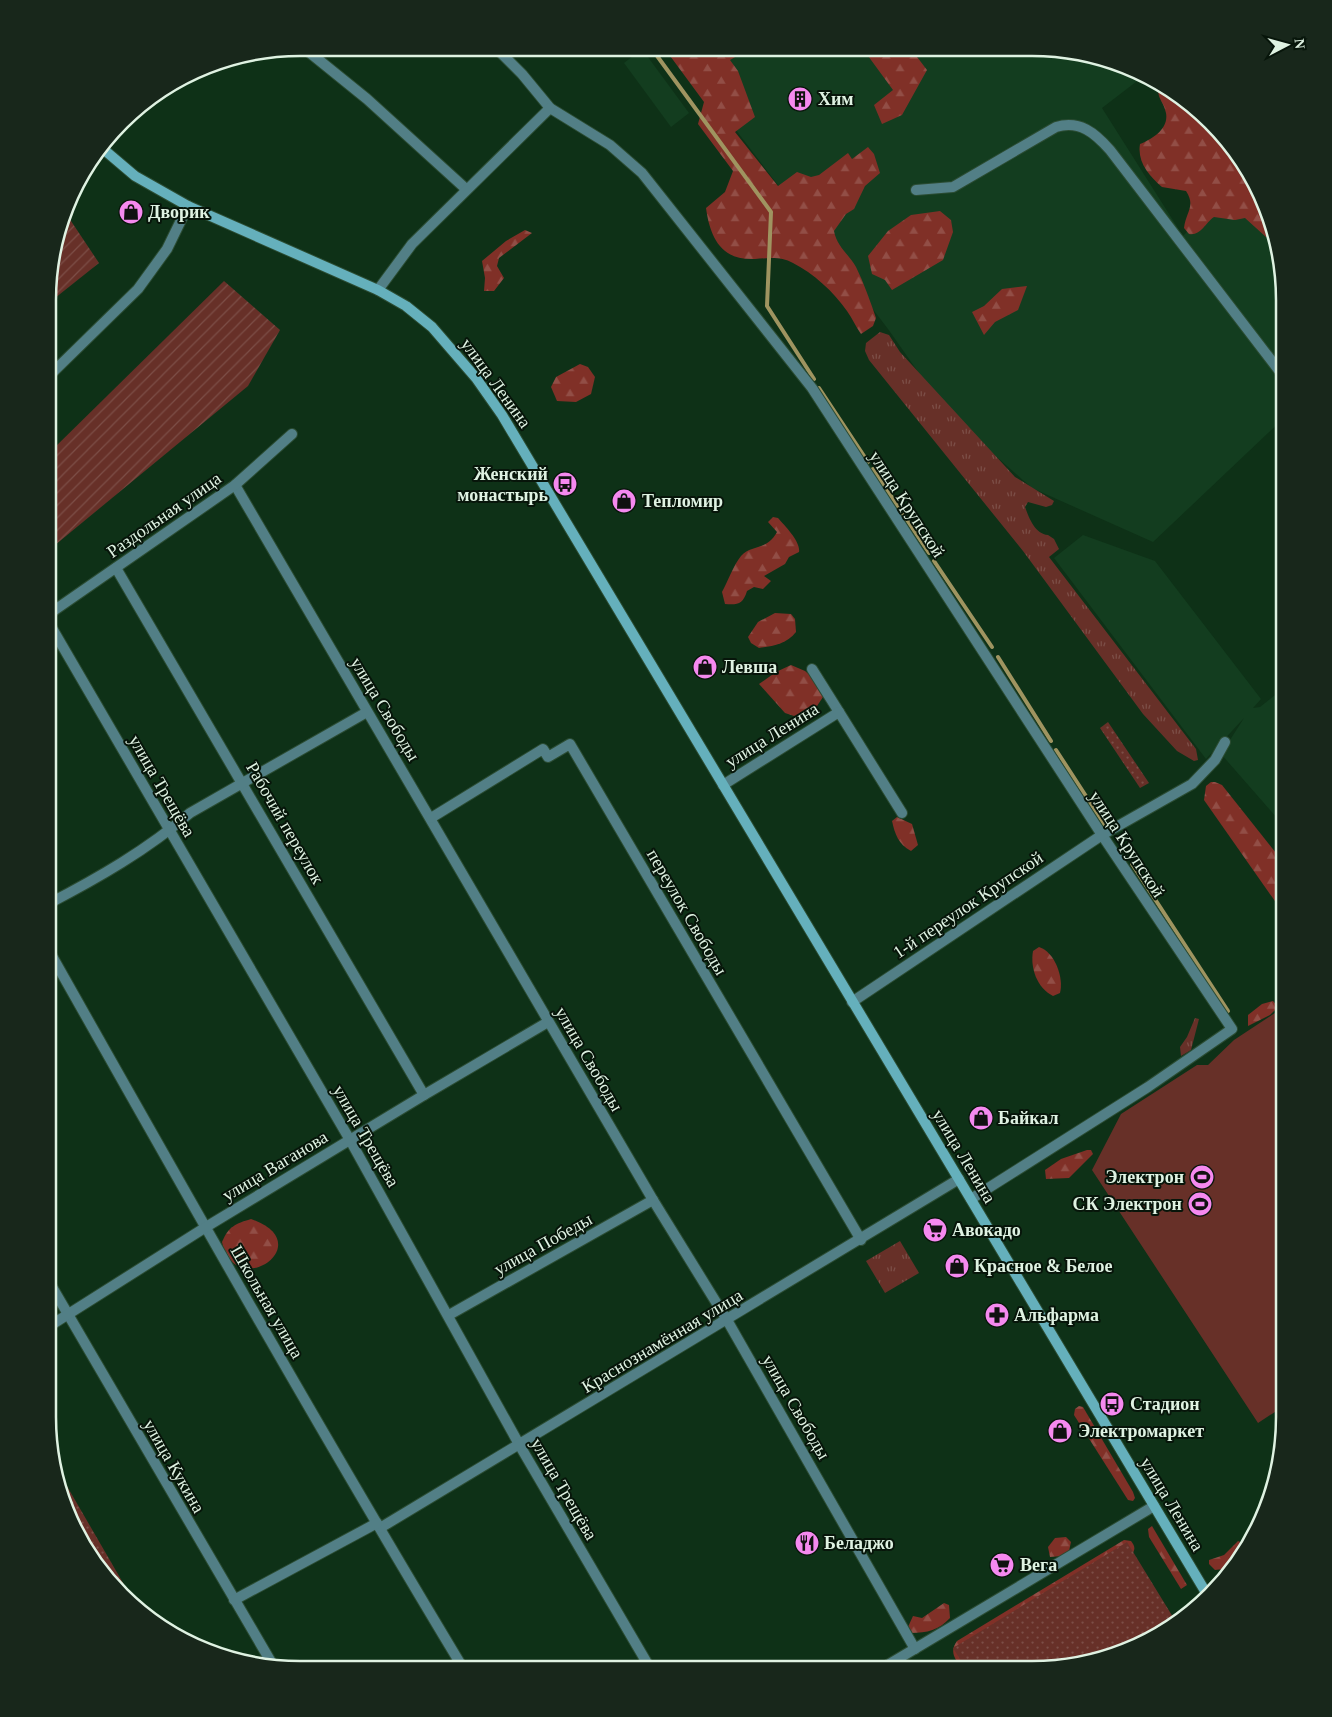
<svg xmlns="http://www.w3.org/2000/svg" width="1332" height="1717" viewBox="0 0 1332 1717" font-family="Georgia,serif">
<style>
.built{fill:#133d1f}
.grass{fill:url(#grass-tufts)}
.forest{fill:url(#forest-firs)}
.park{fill:url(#park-dots)}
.garden{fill:url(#garden-furrows)}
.pitch{fill:#673028}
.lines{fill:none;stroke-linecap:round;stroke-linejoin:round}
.stream{stroke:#9f9460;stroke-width:4}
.street-casing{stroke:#2b4c33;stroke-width:12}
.secondary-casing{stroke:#2b4c33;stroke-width:12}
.street{stroke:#527f86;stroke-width:10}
.secondary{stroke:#65b0bc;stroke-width:10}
.labels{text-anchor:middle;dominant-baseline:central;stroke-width:4;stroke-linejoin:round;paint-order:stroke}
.poi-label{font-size:18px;font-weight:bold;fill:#dff2e2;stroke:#07150a;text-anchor:start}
.street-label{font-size:18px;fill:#dff2e2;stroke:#07150a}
.rim{fill:none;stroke:#dff2e2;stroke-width:2.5}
</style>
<defs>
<pattern id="grass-tufts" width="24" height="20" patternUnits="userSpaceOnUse" patternTransform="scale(1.25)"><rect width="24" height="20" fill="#673028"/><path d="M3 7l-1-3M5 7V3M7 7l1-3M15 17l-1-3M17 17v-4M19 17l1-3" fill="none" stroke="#7c4e47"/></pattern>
<pattern id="forest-firs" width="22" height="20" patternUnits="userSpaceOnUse" patternTransform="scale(1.25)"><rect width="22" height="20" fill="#803027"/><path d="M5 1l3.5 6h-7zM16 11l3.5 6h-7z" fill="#924e46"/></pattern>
<pattern id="park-dots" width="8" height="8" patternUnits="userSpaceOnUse" patternTransform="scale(1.25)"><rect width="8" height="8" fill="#673028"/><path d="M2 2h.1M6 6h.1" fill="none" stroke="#7c4e47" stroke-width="1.8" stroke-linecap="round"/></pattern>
<pattern id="garden-furrows" width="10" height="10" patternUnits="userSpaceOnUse" patternTransform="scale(1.25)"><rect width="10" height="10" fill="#673028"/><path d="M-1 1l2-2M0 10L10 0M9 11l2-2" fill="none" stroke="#7c4e47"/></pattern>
</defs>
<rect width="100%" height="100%" fill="#0e3117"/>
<g class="built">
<path d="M 642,49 L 689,113 L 671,127 L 624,63 Z"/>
<path d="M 674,49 L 1065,50 L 1128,67 L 1145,75 L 1102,108 L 1183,236 L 1218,199 L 1269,218 L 1276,235 L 1284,300 L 1284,418 L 1153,542 L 1032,488 L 981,443 L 935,396 L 888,329 Z"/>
<path d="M 1083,535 L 1155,561 L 1261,699 L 1253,708 L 1260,707 L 1284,688 L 1284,826 L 1221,754 L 1244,718 L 1206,759 L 1054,558 Z"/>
</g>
<g class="grass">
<path d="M 880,332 L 889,335 L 900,352 L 1015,477 L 1054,501 L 1052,505 L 1046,507 L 1028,502 L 1025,507 C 1029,518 1035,534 1048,535 L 1054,539 L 1059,549 L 1049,557 L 1196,749 L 1198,760 L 1194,761 L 1177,751 L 1143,714 L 1023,551 L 869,360 L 865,351 L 866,343 Z"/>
<path d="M 1195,1018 L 1199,1019 L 1191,1050 L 1181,1056 L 1180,1047 L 1187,1037 Z"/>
<path d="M 900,1241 L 919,1273 L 885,1293 L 866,1261 Z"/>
</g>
<g class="forest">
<path d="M 665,49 L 749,49 L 730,60 L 738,71 L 755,117 L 735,132 L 778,186 L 797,172 L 811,177 L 819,175 L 848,153 L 852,159 L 868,147 L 874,154 L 880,173 L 865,186 L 854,209 L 846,214 L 834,231 C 837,247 848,253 856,267 C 864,283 870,301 876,318 L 873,326 L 861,334 C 856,327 852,318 847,311 C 834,292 813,273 793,263 C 781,256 768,258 755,259 C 721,261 710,237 706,208 L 725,192 L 733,171 L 698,124 L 704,102 Z"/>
<path d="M 863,49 L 911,49 L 927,70 L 902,115 L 882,124 L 874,105 L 893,90 Z"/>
<path d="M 1158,83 C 1209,109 1248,161 1268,213 C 1271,221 1275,230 1276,239 L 1266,237 L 1245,218 L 1235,220 L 1214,217 C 1205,223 1201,236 1189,234 L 1184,228 C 1186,212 1196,206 1186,191 L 1162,187 C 1149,176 1137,162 1140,144 C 1152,139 1169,129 1166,113 C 1163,99 1157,101 1158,83 Z"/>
<path d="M 940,211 L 951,220 L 953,232 L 943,260 L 892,290 L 885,280 L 872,274 L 868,256 L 888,231 L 911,215 Z"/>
<path d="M 525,230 L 532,233 L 499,258 L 497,266 L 504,278 L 494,291 L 484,291 L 485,278 L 482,261 L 506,241 Z"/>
<path d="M 1027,286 L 1018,310 L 995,322 L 984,335 L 972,312 L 984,306 L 1002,289 Z"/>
<path d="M 580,364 L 588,367 L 595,377 L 591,394 L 576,402 L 557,401 L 551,387 L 556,377 Z"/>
<path d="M 773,517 L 778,518 C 785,526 801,542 799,552 L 789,557 L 785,564 L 764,576 L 771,581 L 763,589 L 754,587 L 747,591 C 743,604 738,605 725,604 L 722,592 C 728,581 733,566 741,556 C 752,544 767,551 777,532 L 768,522 Z"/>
<path d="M 775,613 L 791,614 L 795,619 L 796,632 C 787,644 773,646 759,648 L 751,643 L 748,637 L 758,622 Z"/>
<path d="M 791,665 L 805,671 L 823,686 L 823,697 L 815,709 L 794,716 L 785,713 L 759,684 L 776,672 Z"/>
<path d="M 1211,782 L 1215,782 L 1222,785 L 1284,863 L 1284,914 L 1204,800 L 1206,786 Z"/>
<path d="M 897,817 L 912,824 L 918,845 L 911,851 C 898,844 895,834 892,821 Z"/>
<path d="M 1039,947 C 1055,952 1064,978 1060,993 L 1053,996 C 1037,988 1030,968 1033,951 Z"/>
<path d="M 1273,1001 L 1278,1007 L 1270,1015 L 1248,1026 L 1248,1015 L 1262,1004 Z"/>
<path d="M 1087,1150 L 1091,1150 L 1093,1154 L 1069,1178 L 1046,1179 L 1045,1170 L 1061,1159 Z"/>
<path d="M 251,1219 C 321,1243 235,1303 222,1242 C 229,1226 235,1224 251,1219 Z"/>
<path d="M 1079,1406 L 1083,1407 L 1133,1492 L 1135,1498 L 1133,1501 L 1128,1500 L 1074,1415 L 1075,1409 Z"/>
<path d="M 1152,1526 L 1187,1585 L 1181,1589 L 1149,1537 L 1148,1529 Z"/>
<path d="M 1066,1537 L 1071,1542 L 1069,1551 L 1062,1556 L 1050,1557 L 1048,1547 L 1055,1538 Z"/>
<path d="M 1124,1540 L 1131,1541 C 1135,1546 1136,1550 1131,1555 L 982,1669 L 962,1669 C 955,1659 949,1652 957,1641 Z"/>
<path d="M 1238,1541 L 1245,1544 L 1240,1558 L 1232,1568 L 1215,1570 L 1209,1564 L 1209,1560 L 1224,1555 Z"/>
<path d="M 944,1603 L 949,1605 L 950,1618 C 939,1630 927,1633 911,1633 L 908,1627 L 913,1616 L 922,1618 Z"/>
</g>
<g class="park">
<path d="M 1108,722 L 1149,783 L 1140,788 L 1100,728 Z"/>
<path d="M 53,1462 L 137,1607 C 128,1599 118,1592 110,1584 C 83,1552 59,1504 53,1462 Z"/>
<path d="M 1127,1542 L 1176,1622 C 1165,1629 1155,1638 1144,1643 C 1090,1671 1026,1669 966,1669 L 953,1648 Z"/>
</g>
<g class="garden">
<path d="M 67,215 L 99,263 L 50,302 L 50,267 Z"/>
<path d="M 224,281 L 280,330 L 248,386 L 49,550 L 49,453 Z"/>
</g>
<path class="pitch" d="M 1284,1007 L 1284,1406 L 1258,1423 L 1092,1170 L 1121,1114 L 1197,1065 L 1208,1065 L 1234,1040 Z"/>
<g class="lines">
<g class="stream">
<path d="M 652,49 L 771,212 L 767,306 L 814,379"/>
<path d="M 819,388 L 868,462"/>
<path d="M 873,469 L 929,553"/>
<path d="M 934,561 L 992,647"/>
<path d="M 998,657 L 1051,741"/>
<path d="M 1056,750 L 1106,827"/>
<path d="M 1132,864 L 1228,1011"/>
</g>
<defs>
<g id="street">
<path d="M 304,48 L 367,99 L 466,189"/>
<path d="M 496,48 L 522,74 L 550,108 L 610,145 L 642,173 L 812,388 L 1102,835 L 1232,1029 L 1148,1087 L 971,1199"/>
<path d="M 916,190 L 953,187 L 1056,127 C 1080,120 1095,133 1110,150 L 1284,377"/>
<path d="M 378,290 L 412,244 L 550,108"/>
<path d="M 49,376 L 138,289 L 167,249 L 188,206"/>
<path d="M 235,485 L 653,1200 L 727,1320 L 915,1649"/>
<path d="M 116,568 L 424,1095"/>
<path d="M 49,614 L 235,485 L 292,434"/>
<path d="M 49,623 L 350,1140 L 520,1446 L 650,1668"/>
<path d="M 812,669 L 839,712"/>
<path d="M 723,785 L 839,712 L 902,813"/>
<path d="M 431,818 L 543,749 L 548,757 L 570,744 L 861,1240"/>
<path d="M 48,904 C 98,878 147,850 190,813 L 367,712"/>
<path d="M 48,949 C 184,1190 320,1431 463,1668"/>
<path d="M 852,1002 L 1102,835 L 1192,784 L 1215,760 L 1225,742"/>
<path d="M 48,1280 L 274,1667"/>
<path d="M 449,1315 L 653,1200"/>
<path d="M 48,1327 L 206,1227 L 424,1095 L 548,1022"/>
<path d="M 380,1528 L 959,1179"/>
<path d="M 234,1600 L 377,1523"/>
<path d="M 881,1669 L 1154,1506"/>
</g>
<path id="secondary" d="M 102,148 L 135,176 L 188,206 L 378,290 L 406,306 L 432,327 L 476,378 L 502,415 L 1208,1596"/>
</defs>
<use href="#street" class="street-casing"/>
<use href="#secondary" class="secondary-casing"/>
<use href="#street" class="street"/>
<use href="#secondary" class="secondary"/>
</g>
<defs>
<symbol id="building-disc" viewBox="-11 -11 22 22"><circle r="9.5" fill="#f589ef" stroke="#07150a"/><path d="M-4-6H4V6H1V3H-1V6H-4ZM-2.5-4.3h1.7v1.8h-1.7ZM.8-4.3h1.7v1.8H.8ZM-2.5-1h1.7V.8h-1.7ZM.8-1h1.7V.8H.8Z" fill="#111"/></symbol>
<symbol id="shop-disc" viewBox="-11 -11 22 22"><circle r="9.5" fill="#f589ef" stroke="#07150a"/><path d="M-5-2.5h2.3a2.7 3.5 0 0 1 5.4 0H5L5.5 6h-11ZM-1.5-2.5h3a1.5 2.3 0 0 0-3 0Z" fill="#111"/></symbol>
<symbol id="bus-disc" viewBox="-11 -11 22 22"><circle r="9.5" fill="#f589ef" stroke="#07150a"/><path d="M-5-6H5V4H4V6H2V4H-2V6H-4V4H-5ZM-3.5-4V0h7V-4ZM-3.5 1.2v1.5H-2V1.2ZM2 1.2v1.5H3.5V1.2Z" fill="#111"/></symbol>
<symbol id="stadium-disc" viewBox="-11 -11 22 22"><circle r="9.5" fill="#f589ef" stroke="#07150a"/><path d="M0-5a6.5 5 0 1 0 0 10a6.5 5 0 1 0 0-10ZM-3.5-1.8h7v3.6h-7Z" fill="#111"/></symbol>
<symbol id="supermarket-disc" viewBox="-11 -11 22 22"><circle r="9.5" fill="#f589ef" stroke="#07150a"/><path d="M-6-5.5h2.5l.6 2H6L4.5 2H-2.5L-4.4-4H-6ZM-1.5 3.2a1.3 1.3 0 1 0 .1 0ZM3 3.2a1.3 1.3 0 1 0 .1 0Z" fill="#111"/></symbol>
<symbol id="pharmacy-disc" viewBox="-11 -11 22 22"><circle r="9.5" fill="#f589ef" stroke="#07150a"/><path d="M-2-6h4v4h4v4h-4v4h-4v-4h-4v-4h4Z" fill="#111"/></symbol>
<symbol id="restaurant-disc" viewBox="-11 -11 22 22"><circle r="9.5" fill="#f589ef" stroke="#07150a"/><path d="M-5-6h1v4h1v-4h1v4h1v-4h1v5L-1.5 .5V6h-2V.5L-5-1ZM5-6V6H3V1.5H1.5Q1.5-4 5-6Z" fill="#111"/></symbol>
</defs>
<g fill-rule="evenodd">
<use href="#building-disc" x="786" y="85" width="28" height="28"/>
<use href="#shop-disc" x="117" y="198" width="28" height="28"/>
<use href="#bus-disc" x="551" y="470" width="28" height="28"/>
<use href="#shop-disc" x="610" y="487" width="28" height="28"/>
<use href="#shop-disc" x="691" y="653" width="28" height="28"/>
<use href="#shop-disc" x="967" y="1104" width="28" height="28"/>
<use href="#stadium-disc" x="1188" y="1163" width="28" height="28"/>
<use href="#stadium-disc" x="1186" y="1190" width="28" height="28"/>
<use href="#supermarket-disc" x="921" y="1216" width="28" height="28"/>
<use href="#shop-disc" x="943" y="1252" width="28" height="28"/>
<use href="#pharmacy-disc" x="983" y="1301" width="28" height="28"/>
<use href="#bus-disc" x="1098" y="1390" width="28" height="28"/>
<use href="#shop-disc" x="1046" y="1417" width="28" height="28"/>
<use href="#restaurant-disc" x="793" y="1529" width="28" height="28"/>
<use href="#supermarket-disc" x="988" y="1551" width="28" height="28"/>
</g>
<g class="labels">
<g class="poi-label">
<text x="818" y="99">Хим</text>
<text x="148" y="212">Дворик</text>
<text x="548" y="474" text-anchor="end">Женский<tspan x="548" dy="21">монастырь</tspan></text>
<text x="642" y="501">Тепломир</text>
<text x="722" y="667">Левша</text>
<text x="998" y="1118">Байкал</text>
<text x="1184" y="1177" text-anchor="end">Электрон</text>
<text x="1182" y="1204" text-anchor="end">СК Электрон</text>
<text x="952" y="1230">Авокадо</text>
<text x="974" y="1266">Красное &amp; Белое</text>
<text x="1014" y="1315">Альфарма</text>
<text x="1130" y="1404">Стадион</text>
<text x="1078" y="1431">Электромаркет</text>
<text x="824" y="1543">Беладжо</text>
<text x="1020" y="1565">Вега</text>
</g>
<g class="street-label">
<text transform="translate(496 383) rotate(54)">улица Ленина</text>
<text transform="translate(907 504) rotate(57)">улица Крупской</text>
<text transform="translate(164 515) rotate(-35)">Раздольная улица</text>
<text transform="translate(385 709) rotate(59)">улица Свободы</text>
<text transform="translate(772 735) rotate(-32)">улица Ленина</text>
<text transform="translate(162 786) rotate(60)">улица Трещёва</text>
<text transform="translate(285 823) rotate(60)">Рабочий переулок</text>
<text transform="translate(1127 844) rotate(57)">улица Крупской</text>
<text transform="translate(968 905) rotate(-34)">1-й переулок Крупской</text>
<text transform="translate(687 912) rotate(60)">переулок Свободы</text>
<text transform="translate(589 1059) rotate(60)">улица Свободы</text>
<text transform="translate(366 1136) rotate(60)">улица Трещёва</text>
<text transform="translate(964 1156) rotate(59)">улица Ленина</text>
<text transform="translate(275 1166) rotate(-31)">улица Ваганова</text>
<text transform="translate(543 1244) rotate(-29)">улица Победы</text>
<text transform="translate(267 1302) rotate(60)">Школьная улица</text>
<text transform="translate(662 1341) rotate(-31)">Краснознамённая улица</text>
<text transform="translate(796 1407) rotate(60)">улица Свободы</text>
<text transform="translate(174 1466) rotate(60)">улица Кукина</text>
<text transform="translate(564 1489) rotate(60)">улица Трещёва</text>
<text transform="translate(1172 1504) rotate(59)">улица Ленина</text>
</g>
</g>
<path d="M0 0H1332V1717H0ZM300 56H1032A244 244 0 0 1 1276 300V1417A244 244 0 0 1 1032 1661H300A244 244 0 0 1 56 1417V300A244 244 0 0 1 300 56Z" fill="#18271b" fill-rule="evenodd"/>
<path class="rim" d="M300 56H1032A244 244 0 0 1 1276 300V1417A244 244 0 0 1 1032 1661H300A244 244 0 0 1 56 1417V300A244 244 0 0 1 300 56Z"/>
<g transform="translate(1287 45) rotate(84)" stroke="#07150a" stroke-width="4" paint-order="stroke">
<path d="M0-4L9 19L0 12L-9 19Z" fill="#dff2e2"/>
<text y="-8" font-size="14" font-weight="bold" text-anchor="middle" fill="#dff2e2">N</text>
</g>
</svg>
